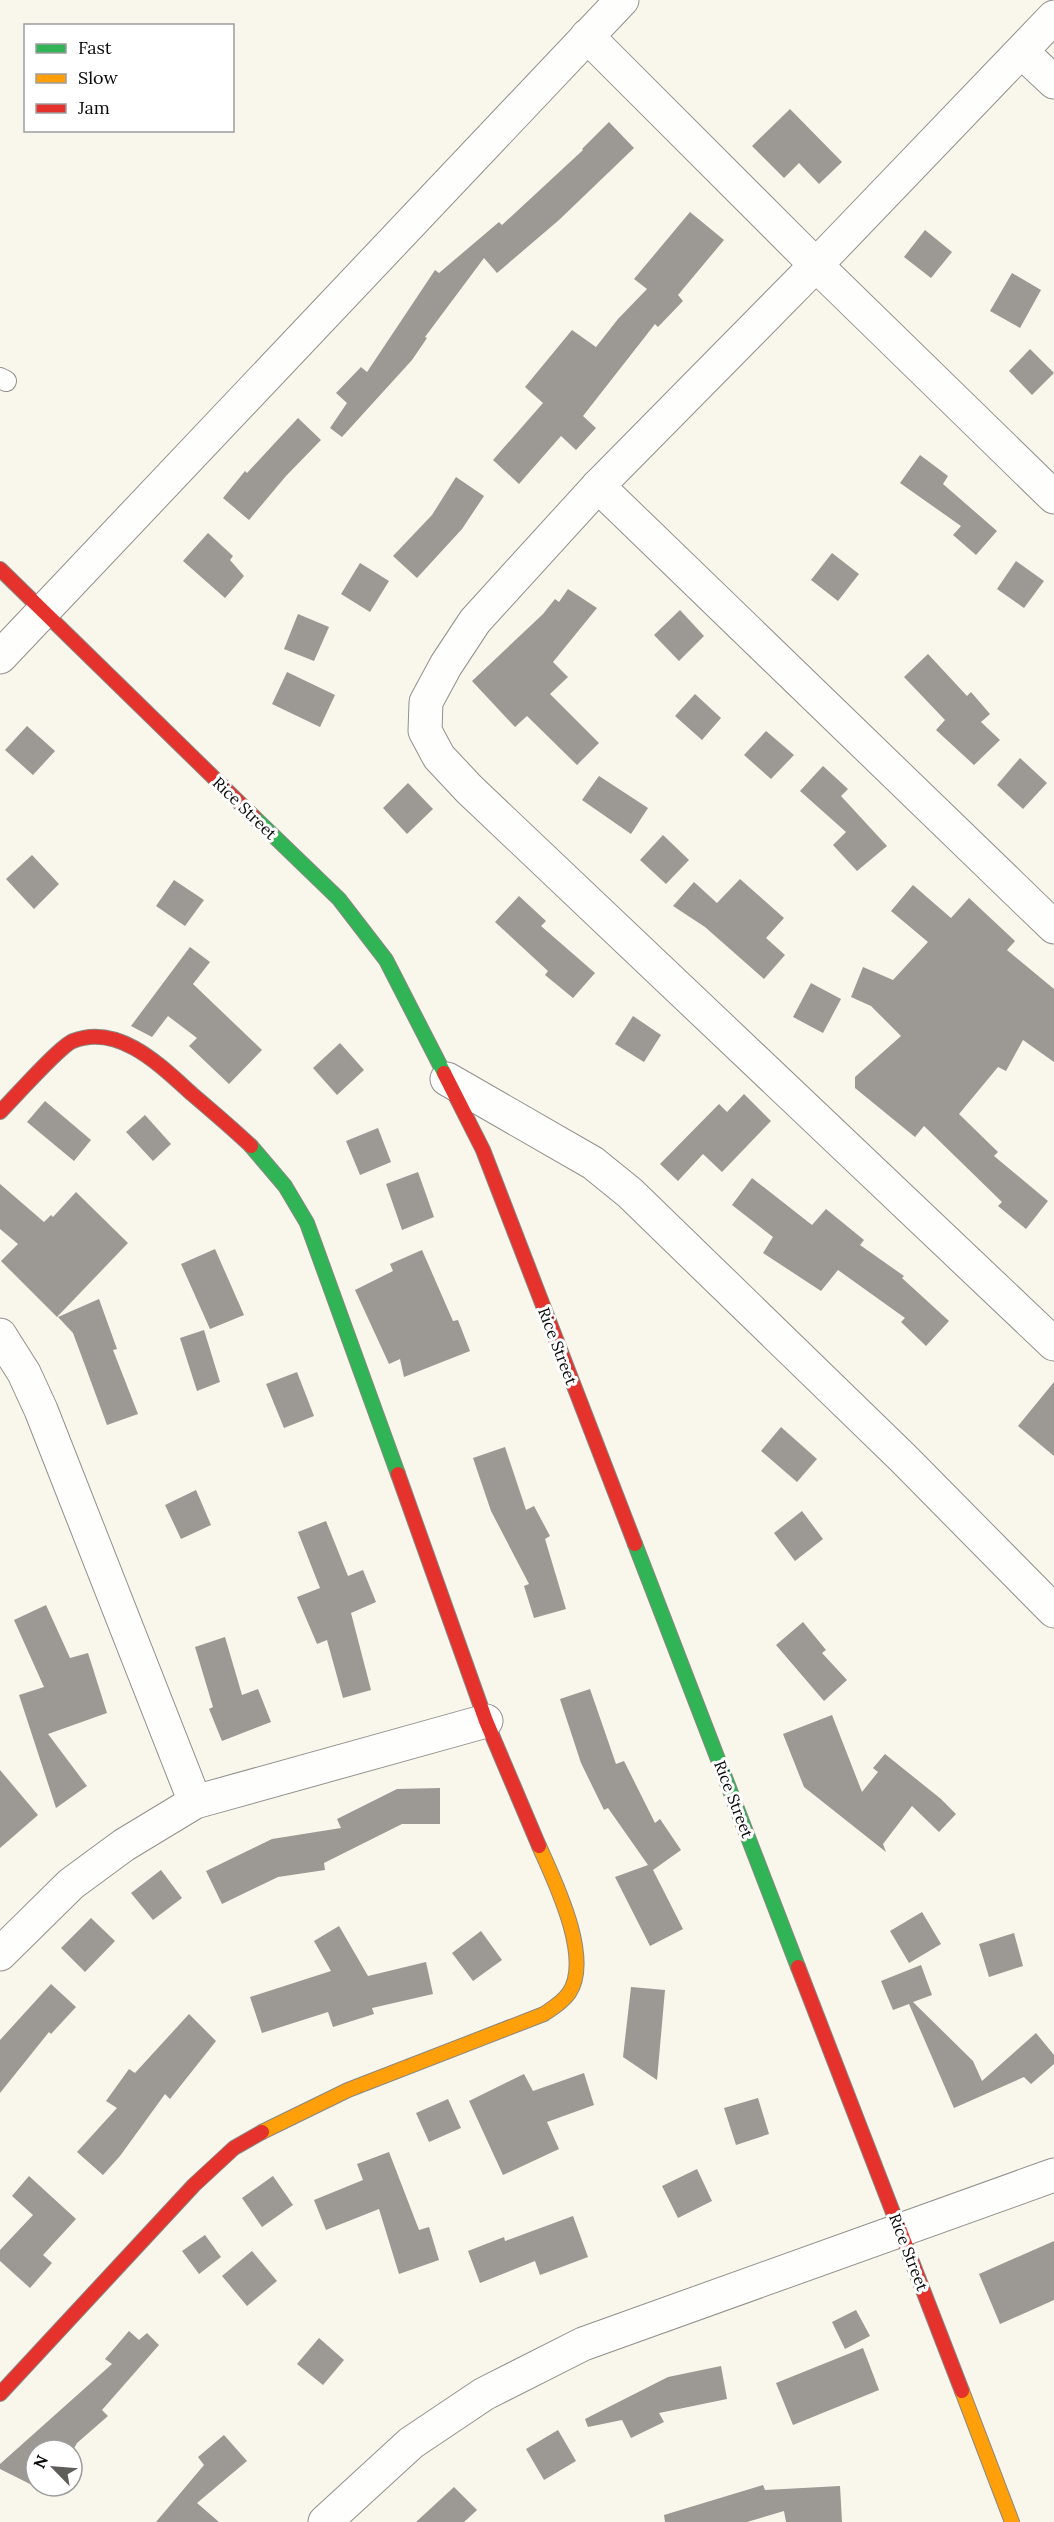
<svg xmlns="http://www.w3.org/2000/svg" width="1054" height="2522" viewBox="0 0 1054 2522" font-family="Lora,serif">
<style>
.building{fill:#9c9893}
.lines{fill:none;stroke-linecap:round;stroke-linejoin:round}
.lane-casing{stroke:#92908c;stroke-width:22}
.street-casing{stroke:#92908c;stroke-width:35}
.fast-casing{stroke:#888782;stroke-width:16}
.slow-casing{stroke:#888782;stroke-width:16}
.jam-casing{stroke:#888782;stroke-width:16}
.lane{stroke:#fefefc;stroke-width:20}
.street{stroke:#fefefc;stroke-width:33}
.fast{stroke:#30b455;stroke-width:14}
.slow{stroke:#ff9f0a;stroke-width:14}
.jam{stroke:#e5322d;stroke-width:14}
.labels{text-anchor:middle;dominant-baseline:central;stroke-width:6;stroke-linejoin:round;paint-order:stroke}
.street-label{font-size:16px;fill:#0a0a0a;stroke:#fff}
</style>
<rect width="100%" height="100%" fill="#f9f6ec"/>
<g class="building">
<path d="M 790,109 L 842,162 L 819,184 L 799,163 L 784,178 L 752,146 Z"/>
<path d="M 609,122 L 634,148 L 559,220 L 497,273 L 484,258 L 425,337 L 427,338 L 412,360 L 342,437 L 330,428 L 347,403 L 336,393 L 361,367 L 367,372 L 435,270 L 439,273 L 499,222 L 502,225 L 583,150 L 582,149 Z"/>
<path d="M 690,212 L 724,240 L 678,295 L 683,301 L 658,327 L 655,324 L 583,416 L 596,428 L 576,450 L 561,436 L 519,484 L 493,460 L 543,403 L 525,387 L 572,330 L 596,347 L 618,319 L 647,289 L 634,279 Z"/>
<path d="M 925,230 L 952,252 L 931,278 L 904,257 Z"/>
<path d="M 1012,273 L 1041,290 L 1020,328 L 990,311 Z"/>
<path d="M 1030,349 L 1054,373 L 1032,395 L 1009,371 Z"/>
<path d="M 298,418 L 321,440 L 286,476 L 249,520 L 223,498 L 245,471 L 247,473 Z"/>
<path d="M 920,455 L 948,476 L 943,484 L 997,531 L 976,555 L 953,535 L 961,526 L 900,483 Z"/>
<path d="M 456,477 L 484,496 L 462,529 L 417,578 L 393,556 L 432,515 Z"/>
<path d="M 208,533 L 233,556 L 230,560 L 244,576 L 225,598 L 183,561 Z"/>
<path d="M 832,553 L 859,574 L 838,601 L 811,580 Z"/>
<path d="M 1016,561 L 1044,581 L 1024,608 L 997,589 Z"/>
<path d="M 360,563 L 389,581 L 370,612 L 341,594 Z"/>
<path d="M 568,589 L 597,608 L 553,662 L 568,677 L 550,694 L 599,743 L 577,765 L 527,716 L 515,727 L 472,681 L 543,614 L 555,599 L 559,602 Z"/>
<path d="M 680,610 L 704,636 L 679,661 L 654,635 Z"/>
<path d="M 298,614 L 329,627 L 314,661 L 284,649 Z"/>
<path d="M 928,654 L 967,696 L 971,692 L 990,714 L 981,722 L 1000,740 L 974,765 L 936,730 L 945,720 L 904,677 Z"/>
<path d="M 287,672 L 335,695 L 320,727 L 272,704 Z"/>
<path d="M 695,694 L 721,718 L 702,740 L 675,716 Z"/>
<path d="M 27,726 L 55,751 L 33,775 L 5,750 Z"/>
<path d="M 766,731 L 794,755 L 771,779 L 744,755 Z"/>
<path d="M 1020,758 L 1047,783 L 1023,809 L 997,785 Z"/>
<path d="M 823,766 L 848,789 L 841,796 L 887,846 L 857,871 L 833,845 L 846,832 L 800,791 Z"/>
<path d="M 599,776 L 648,808 L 631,834 L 582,800 Z"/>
<path d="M 408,783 L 433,809 L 407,834 L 383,808 Z"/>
<path d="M 663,835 L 689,860 L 666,884 L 640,860 Z"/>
<path d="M 32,855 L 59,884 L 34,909 L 6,879 Z"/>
<path d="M 740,879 L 784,918 L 766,938 L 785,955 L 764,979 L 705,927 L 673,906 L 694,882 L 717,903 Z"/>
<path d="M 174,880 L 204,900 L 185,926 L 156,906 Z"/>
<path d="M 913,885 L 951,918 L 969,898 L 1015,941 L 1007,950 L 1054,989 L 1054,1062 L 1023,1040 L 1006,1071 L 998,1067 L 959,1114 L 998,1152 L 994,1156 L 1048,1201 L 1026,1229 L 998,1206 L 1002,1202 L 924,1126 L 915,1137 L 855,1088 L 855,1077 L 901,1036 L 871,1006 L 851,997 L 863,967 L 893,980 L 928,942 L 891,911 Z"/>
<path d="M 519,896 L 546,921 L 541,926 L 595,973 L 573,998 L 545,975 L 548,971 L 495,922 Z"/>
<path d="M 190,947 L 210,962 L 193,984 L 262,1050 L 229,1084 L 189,1046 L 197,1038 L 168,1016 L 152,1037 L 131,1026 Z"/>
<path d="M 811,983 L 841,999 L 823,1033 L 793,1017 Z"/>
<path d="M 633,1016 L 661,1035 L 644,1062 L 615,1044 Z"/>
<path d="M 340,1043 L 364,1070 L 337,1095 L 313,1068 Z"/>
<path d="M 744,1094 L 771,1121 L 722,1172 L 703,1154 L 678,1181 L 660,1164 L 719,1104 L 727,1112 Z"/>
<path d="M 45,1101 L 91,1140 L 74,1161 L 27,1122 Z"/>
<path d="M 145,1115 L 171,1144 L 153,1161 L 126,1132 Z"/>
<path d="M 378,1128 L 391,1162 L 360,1175 L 346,1141 Z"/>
<path d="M 418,1172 L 434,1217 L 402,1230 L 386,1184 Z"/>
<path d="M 752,1178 L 812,1225 L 826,1209 L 864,1240 L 860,1245 L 904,1276 L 902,1278 L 949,1321 L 926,1346 L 901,1322 L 905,1318 L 838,1270 L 821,1291 L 763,1253 L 773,1237 L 732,1205 Z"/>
<path d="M 0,1184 L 44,1222 L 51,1215 L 53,1217 L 76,1192 L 128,1243 L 57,1317 L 1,1261 L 18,1244 L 0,1229 Z"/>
<path d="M 215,1249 L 244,1315 L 210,1329 L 181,1264 Z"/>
<path d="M 422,1250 L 453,1321 L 458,1320 L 470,1351 L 404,1377 L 400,1359 L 389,1364 L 355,1290 L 393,1271 L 390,1264 Z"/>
<path d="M 99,1299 L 117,1349 L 113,1350 L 138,1414 L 107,1425 L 73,1333 L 58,1317 Z"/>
<path d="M 204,1330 L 220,1382 L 197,1391 L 180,1338 Z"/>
<path d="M 297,1372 L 314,1416 L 284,1428 L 266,1384 Z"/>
<path d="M 1054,1382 L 1054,1456 L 1018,1426 Z"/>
<path d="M 781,1427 L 817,1459 L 797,1482 L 761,1451 Z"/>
<path d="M 505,1447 L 526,1510 L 534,1506 L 550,1536 L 545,1539 L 566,1609 L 534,1618 L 524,1586 L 529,1584 L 491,1511 L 473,1458 Z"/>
<path d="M 196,1490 L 211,1525 L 181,1539 L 165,1505 Z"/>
<path d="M 802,1511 L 823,1539 L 795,1561 L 774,1533 Z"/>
<path d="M 326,1521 L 348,1576 L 363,1570 L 376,1602 L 351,1613 L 371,1690 L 343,1698 L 327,1640 L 317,1644 L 297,1597 L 320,1588 L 298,1532 Z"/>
<path d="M 46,1605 L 70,1658 L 88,1653 L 107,1713 L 48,1734 L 87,1786 L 56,1808 L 19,1695 L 44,1687 L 14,1620 Z"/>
<path d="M 803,1622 L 826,1650 L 822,1653 L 847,1680 L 824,1701 L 776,1645 Z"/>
<path d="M 225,1637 L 242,1695 L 258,1689 L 271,1722 L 222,1741 L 209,1709 L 213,1707 L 195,1647 Z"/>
<path d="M 590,1689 L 616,1764 L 624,1761 L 655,1823 L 660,1819 L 681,1850 L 653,1870 L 683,1929 L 650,1946 L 615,1877 L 648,1865 L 608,1808 L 604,1810 L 581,1763 L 560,1699 Z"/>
<path d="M 832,1715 L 862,1792 L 878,1772 L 873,1768 L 885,1754 L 941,1799 L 956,1814 L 939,1832 L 912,1806 L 883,1844 L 886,1852 L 804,1787 L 783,1734 Z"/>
<path d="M 0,1770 L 38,1815 L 0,1848 Z"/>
<path d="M 440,1788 L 440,1824 L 402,1824 L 324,1863 L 325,1870 L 278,1877 L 222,1904 L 206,1871 L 272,1839 L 341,1828 L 337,1819 L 397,1789 Z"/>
<path d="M 161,1870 L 182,1898 L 153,1920 L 131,1893 Z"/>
<path d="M 922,1912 L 941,1944 L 909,1963 L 890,1931 Z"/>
<path d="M 91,1918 L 115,1941 L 85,1972 L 61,1948 Z"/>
<path d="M 339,1926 L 368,1976 L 426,1962 L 433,1994 L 372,2008 L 374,2014 L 333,2027 L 328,2012 L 262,2033 L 250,1997 L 331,1971 L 314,1941 Z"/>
<path d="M 481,1931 L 502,1960 L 473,1981 L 452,1953 Z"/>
<path d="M 1014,1933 L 1023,1966 L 989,1977 L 979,1944 Z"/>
<path d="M 921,1965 L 932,1995 L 913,2002 L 973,2061 L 982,2081 L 1036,2033 L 1054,2055 L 1054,2064 L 1031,2084 L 1024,2077 L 954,2108 L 909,2004 L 893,2010 L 881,1981 Z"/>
<path d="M 51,1984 L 76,2007 L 51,2034 L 49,2032 L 0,2093 L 0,2040 Z"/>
<path d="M 631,1987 L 665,1990 L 657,2080 L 623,2057 Z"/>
<path d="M 189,2014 L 216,2041 L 170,2099 L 165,2094 L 120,2156 L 103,2175 L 77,2152 L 117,2108 L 106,2101 L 129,2069 L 135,2073 Z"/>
<path d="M 584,2073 L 594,2105 L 547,2122 L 559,2149 L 503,2175 L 469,2101 L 524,2074 L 533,2091 Z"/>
<path d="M 758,2098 L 769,2134 L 736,2145 L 724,2108 Z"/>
<path d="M 448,2099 L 461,2128 L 429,2142 L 416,2113 Z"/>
<path d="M 389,2152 L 419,2230 L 429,2227 L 439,2260 L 399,2274 L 379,2209 L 326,2230 L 314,2200 L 363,2180 L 357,2164 Z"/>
<path d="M 697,2169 L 712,2201 L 678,2218 L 662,2186 Z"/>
<path d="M 29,2176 L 76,2219 L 43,2255 L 52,2263 L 30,2288 L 0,2261 L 0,2250 L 33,2215 L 12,2196 Z"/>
<path d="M 273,2176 L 293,2205 L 262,2227 L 242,2198 Z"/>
<path d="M 573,2216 L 588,2257 L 540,2275 L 535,2261 L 480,2283 L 468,2251 L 504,2237 L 505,2241 Z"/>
<path d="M 205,2235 L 221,2257 L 199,2274 L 182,2251 Z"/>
<path d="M 1054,2241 L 1054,2300 L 1000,2324 L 979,2274 Z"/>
<path d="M 252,2251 L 277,2281 L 247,2306 L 222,2276 Z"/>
<path d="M 856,2310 L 870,2336 L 845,2349 L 832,2322 Z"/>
<path d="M 129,2331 L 139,2340 L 147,2333 L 159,2345 L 102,2410 L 108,2416 L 77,2443 L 72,2452 L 36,2450 L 36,2486 L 54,2486 L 50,2494 L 0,2469 L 0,2464 L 112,2364 L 105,2359 Z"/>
<path d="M 319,2338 L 344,2360 L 323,2385 L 297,2364 Z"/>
<path d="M 863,2348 L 879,2390 L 793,2425 L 776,2383 Z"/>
<path d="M 721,2366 L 727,2399 L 659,2413 L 664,2422 L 631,2438 L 622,2420 L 588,2427 L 585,2419 L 668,2377 Z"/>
<path d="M 558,2430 L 576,2461 L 544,2480 L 526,2449 Z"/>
<path d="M 224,2435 L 247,2461 L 197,2503 L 219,2522 L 156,2522 L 204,2465 L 198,2457 Z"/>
<path d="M 763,2485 L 765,2490 L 840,2486 L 842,2522 L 786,2522 L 784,2511 L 747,2522 L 665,2522 L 664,2515 Z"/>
<path d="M 454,2487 L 477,2510 L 464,2522 L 416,2522 Z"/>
</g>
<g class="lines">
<defs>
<path id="lane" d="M 0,378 L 6,381"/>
<g id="street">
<path d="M 1054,17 L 816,265 L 598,486 L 475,621 L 446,665 L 426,702 L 425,731 L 439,757 L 469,789 L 1054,1344"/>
<path d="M 587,36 L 816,265 L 1054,497"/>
<path d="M 1022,52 L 1054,82"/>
<path d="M 598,486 L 1054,927"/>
<path d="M 0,657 L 622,0"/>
<path d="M 447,1079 L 593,1163 L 630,1193 L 904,1459 L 1054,1611"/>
<path d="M 0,1335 L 24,1373 L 41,1410 L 195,1802"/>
<path d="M 0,1954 L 71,1884 L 124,1845 L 195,1802 L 486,1721"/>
<path d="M 325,2522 L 411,2443 L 484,2394 L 583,2344 L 1054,2175"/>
</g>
<g id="fast">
<path d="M 254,817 L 339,899 L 386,960 L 444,1073"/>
<path d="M 251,1146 L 285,1186 L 307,1223 L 398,1474"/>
<path d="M 635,1544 L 798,1967"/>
</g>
<g id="slow">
<path d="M 262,2132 L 348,2090 L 544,2014 C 553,2008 563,2002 569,1993 C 593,1958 554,1880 539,1846"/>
<path d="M 962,2391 L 1012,2522"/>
</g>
<g id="jam">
<path d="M 0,569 L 254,817"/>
<path d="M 444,1073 L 483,1150 L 635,1544"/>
<path d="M 0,1112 C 13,1099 60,1046 73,1041 C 119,1023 161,1066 192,1094 C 212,1111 232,1128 251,1146"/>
<path d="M 398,1474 L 486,1721 L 539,1846"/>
<path d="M 798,1967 L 962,2391"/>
<path d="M 0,2394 L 194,2185 L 234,2148 L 262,2132"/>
</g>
</defs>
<use href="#lane" class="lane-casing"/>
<use href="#street" class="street-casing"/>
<use href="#fast" class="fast-casing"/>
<use href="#slow" class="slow-casing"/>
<use href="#jam" class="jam-casing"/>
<use href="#lane" class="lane"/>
<use href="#street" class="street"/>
<use href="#fast" class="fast"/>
<use href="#slow" class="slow"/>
<use href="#jam" class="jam"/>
</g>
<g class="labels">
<g class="street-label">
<text transform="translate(245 808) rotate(44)">Rice Street</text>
<text transform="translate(558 1346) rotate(69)">Rice Street</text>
<text transform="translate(734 1799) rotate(69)">Rice Street</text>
<text transform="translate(909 2252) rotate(69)">Rice Street</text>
</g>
</g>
<rect x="24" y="24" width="210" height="108" fill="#ffffff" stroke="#9d9d9d" stroke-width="1.5"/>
<rect x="36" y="44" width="30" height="9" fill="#30b455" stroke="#9d9d9d" stroke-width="1.5"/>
<text x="78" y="54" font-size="18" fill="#0a0a0a">Fast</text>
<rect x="36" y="74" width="30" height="9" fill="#ff9f0a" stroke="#9d9d9d" stroke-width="1.5"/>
<text x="78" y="84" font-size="18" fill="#0a0a0a">Slow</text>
<rect x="36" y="104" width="30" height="9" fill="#e5322d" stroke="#9d9d9d" stroke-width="1.5"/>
<text x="78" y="114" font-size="18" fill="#0a0a0a">Jam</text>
<g transform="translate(54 2468) rotate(295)"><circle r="28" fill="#ffffff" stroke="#9d9d9d" stroke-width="1.5"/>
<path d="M0-4.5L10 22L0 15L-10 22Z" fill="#5e5d59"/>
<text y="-9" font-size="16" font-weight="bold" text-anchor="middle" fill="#0a0a0a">N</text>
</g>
</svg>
